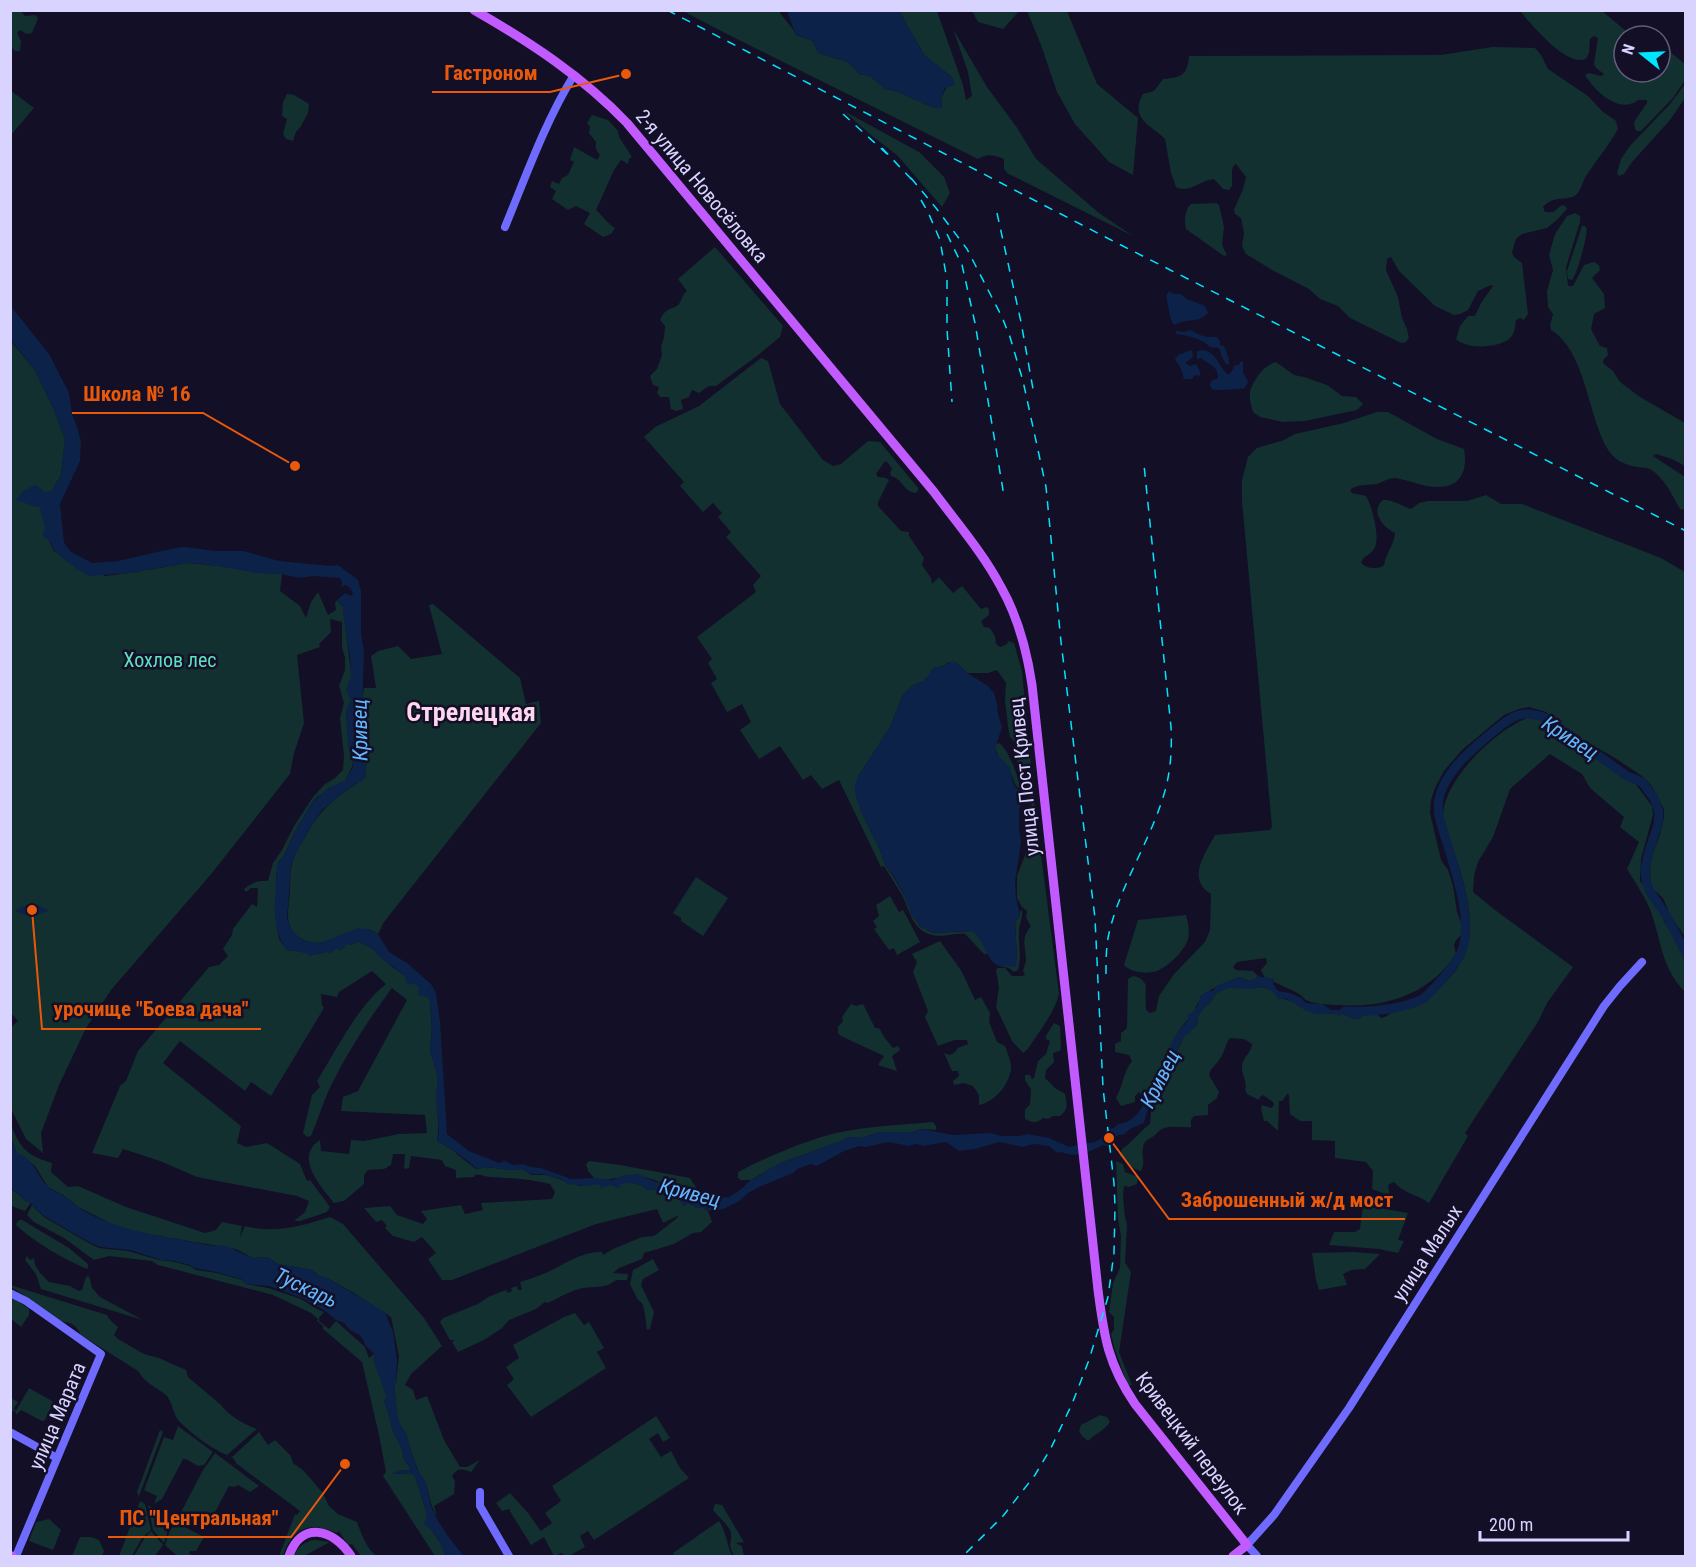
<svg xmlns="http://www.w3.org/2000/svg" width="1696" height="1567" viewBox="0 0 1696 1567" font-family="'Roboto Condensed',sans-serif">
<style>
.green{fill:#12302f}
.water{fill:#0c2248}
.lines{fill:none;stroke-linecap:round;stroke-linejoin:round}
.river{stroke:#0c2248;stroke-width:9}
.secondary{stroke:#6f6bff;stroke-width:8}
.primary{stroke:#c25bff;stroke-width:9}
.rail{stroke:#00e5ff;stroke-width:1.5;stroke-dasharray:9 8;stroke-linecap:butt}
.labels{text-anchor:middle;dominant-baseline:central;stroke-width:5;stroke-linejoin:round;paint-order:stroke}
.street-label{font-size:20px;fill:#d9d4ff;stroke:#130f26}
.park-label{font-size:20px;fill:#5fe0c0;stroke:#130f26}
.water-label{font-size:21px;font-style:italic;fill:#62b6ff;stroke:#130f26}
.district-label{font-size:26px;font-weight:bold;fill:#ffd6f0;stroke:#130f26}
.leader{fill:none;stroke:#e8590c;stroke-width:2}
.callout-dot{fill:#e8590c;stroke:#130f26;stroke-width:2}
.callout-label{font-size:21px;text-anchor:middle;font-weight:bold;fill:#e8590c;stroke:#130f26;stroke-width:5;stroke-linejoin:round;paint-order:stroke}
</style>
<rect width="100%" height="100%" fill="#130f26"/>
<g class="green">
<path d="M 10,11 L 21,11 L 25,16 L 35,15 L 38,18 L 32,33 L 27,34 L 20,30 L 17,33 L 21,41 L 20,51 L 15,51 L 11,47 Z"/>
<path d="M 683,11 L 779,11 C 784,20 792,25 796,35 L 813,41 L 818,53 L 848,62 L 859,74 L 870,76 L 885,89 L 896,91 L 934,108 L 942,108 L 941,98 L 952,77 L 925,56 L 899,11 L 937,11 L 963,85 L 966,100 L 972,96 L 968,72 L 953,29 L 987,87 L 1018,129 L 1036,159 L 1099,213 L 1133,236 L 1007,173 L 1004,169 L 1004,159 C 994,155 987,153 978,159 L 723,32 Z"/>
<path d="M 972,11 L 1019,11 L 1003,29 L 978,22 Z"/>
<path d="M 1027,11 L 1067,11 L 1097,84 L 1138,118 L 1133,175 L 1109,162 L 1075,124 L 1057,92 L 1041,45 Z"/>
<path d="M 1520,11 L 1602,11 L 1626,31 L 1635,29 L 1649,36 L 1624,36 L 1624,72 L 1660,72 L 1660,44 L 1685,64 L 1685,80 L 1673,98 L 1641,131 L 1637,131 L 1635,129 L 1634,122 L 1647,103 L 1647,100 L 1638,100 C 1619,115 1595,91 1585,75 L 1589,73 L 1601,76 L 1604,74 L 1596,68 L 1594,64 L 1598,38 L 1594,36 L 1590,39 L 1589,53 L 1586,59 C 1566,67 1532,25 1520,11 Z"/>
<path d="M 1492,47 L 1535,48 L 1541,55 L 1548,69 L 1588,96 L 1602,111 L 1616,121 L 1618,129 C 1609,145 1598,158 1588,173 C 1583,179 1582,188 1577,194 C 1570,202 1554,194 1543,207 L 1545,212 L 1553,212 L 1562,205 L 1565,206 L 1567,209 L 1558,219 L 1547,228 L 1522,234 L 1516,239 L 1512,252 L 1514,257 L 1522,263 L 1528,314 L 1524,320 L 1520,318 L 1516,320 C 1515,326 1515,334 1510,338 C 1500,348 1466,350 1456,339 L 1460,326 L 1468,316 L 1475,316 L 1481,303 L 1493,286 L 1491,285 L 1478,291 L 1468,310 L 1460,314 L 1454,315 L 1435,306 L 1399,271 L 1391,257 L 1387,259 L 1386,270 L 1398,297 L 1402,318 L 1407,329 L 1409,338 L 1406,342 L 1401,343 L 1350,318 L 1338,306 L 1320,299 L 1309,289 L 1272,270 L 1246,254 L 1242,246 L 1244,233 L 1241,218 L 1235,214 L 1234,210 L 1243,189 L 1246,177 L 1236,164 L 1234,165 L 1232,170 L 1232,186 L 1229,190 L 1223,189 L 1214,179 C 1200,180 1190,194 1176,187 L 1171,173 L 1165,139 C 1151,125 1129,119 1143,94 L 1154,91 L 1163,79 C 1182,77 1187,76 1189,56 L 1441,55 Z"/>
<path d="M 1685,84 L 1685,98 L 1670,120 L 1632,162 L 1624,174 L 1619,176 L 1617,173 L 1621,159 L 1630,146 L 1670,104 Z"/>
<path d="M 10,90 L 34,108 L 11,135 L 10,135 Z"/>
<path d="M 287,94 L 294,95 L 309,104 L 308,113 L 301,126 L 296,132 L 293,141 L 286,139 L 283,134 L 287,119 L 282,116 L 283,102 Z"/>
<path d="M 844,111 L 919,152 L 944,177 L 950,193 L 942,207 L 897,155 L 872,136 Z"/>
<path d="M 592,115 L 608,120 L 618,131 L 619,137 L 632,157 L 629,159 L 628,164 L 621,160 L 614,170 L 596,210 C 603,216 607,223 615,228 L 611,234 L 603,237 L 584,224 L 590,213 L 576,206 L 568,210 L 552,199 L 556,191 L 550,187 L 552,181 L 559,184 L 562,178 L 568,175 L 574,162 L 570,160 L 574,147 L 597,160 L 600,155 C 597,152 595,148 596,142 L 589,133 L 590,127 L 587,123 Z"/>
<path d="M 1216,203 L 1219,205 L 1224,227 L 1222,245 L 1227,255 L 1224,256 L 1186,229 C 1184,222 1185,209 1191,204 Z"/>
<path d="M 1575,213 L 1580,216 L 1580,222 L 1566,267 L 1568,286 L 1573,286 L 1584,265 L 1594,262 L 1599,265 L 1600,270 L 1592,278 L 1604,294 L 1605,308 L 1594,314 L 1591,329 L 1600,346 L 1607,348 L 1608,355 L 1603,360 L 1604,364 L 1613,371 L 1620,382 L 1640,397 L 1685,423 L 1685,466 L 1672,459 L 1656,454 L 1653,456 L 1685,477 L 1685,510 L 1680,509 C 1672,495 1664,477 1650,469 C 1646,467 1640,468 1636,467 C 1623,464 1614,460 1607,448 C 1588,415 1585,350 1551,330 L 1550,325 L 1553,314 L 1548,307 L 1547,291 L 1553,270 L 1549,255 L 1555,234 L 1567,216 Z"/>
<path d="M 1582,226 L 1585,226 L 1587,229 C 1586,240 1578,272 1572,280 L 1568,279 L 1567,271 Z"/>
<path d="M 715,247 L 783,326 L 780,337 L 757,356 L 716,386 L 709,386 L 699,393 L 692,390 L 689,397 L 681,400 L 683,409 L 676,411 L 671,409 L 669,397 L 660,397 L 657,393 L 659,387 L 653,385 L 650,376 L 657,369 L 662,355 L 661,346 L 664,338 L 665,326 L 660,320 C 667,305 673,311 679,304 C 682,299 682,295 687,291 L 678,279 Z"/>
<path d="M 10,340 L 35,370 L 54,410 L 65,439 L 61,475 L 52,491 L 45,532 L 54,551 L 105,576 L 129,573 L 188,563 L 221,566 L 259,573 L 282,574 L 280,591 L 300,606 L 306,618 L 311,602 L 318,592 L 328,615 L 336,610 L 335,603 L 337,600 L 343,607 L 351,673 L 351,700 L 346,713 L 349,750 L 353,761 L 352,767 L 345,781 L 334,786 L 317,797 L 312,803 L 293,835 L 283,858 L 279,861 L 276,877 L 276,893 L 275,915 L 279,939 L 287,950 L 318,954 L 337,948 L 339,950 L 344,948 L 345,945 L 351,945 L 358,941 L 373,949 L 392,967 L 415,982 L 419,987 L 419,993 L 428,997 L 430,1002 L 432,1029 L 430,1050 L 437,1074 L 437,1088 L 436,1090 C 437,1107 440,1124 437,1141 L 453,1150 L 458,1155 L 476,1169 L 486,1167 L 510,1170 L 522,1169 L 532,1175 L 547,1175 L 580,1186 L 594,1184 L 611,1185 L 631,1182 L 643,1186 L 647,1190 C 661,1187 678,1192 684,1206 L 687,1203 L 692,1205 L 695,1207 L 703,1208 L 708,1211 L 712,1222 L 701,1232 L 693,1233 L 674,1244 L 644,1253 L 642,1259 L 619,1268 L 613,1273 L 628,1274 L 627,1280 L 616,1280 C 604,1290 594,1285 579,1289 C 568,1292 558,1298 548,1303 L 545,1302 L 536,1309 L 509,1320 L 502,1328 L 484,1340 L 458,1352 L 452,1342 L 455,1340 L 450,1340 L 440,1322 L 443,1318 L 478,1304 L 488,1297 L 506,1290 L 508,1293 L 512,1291 L 511,1288 L 517,1286 L 518,1290 L 522,1290 L 520,1282 C 529,1279 539,1276 548,1272 C 564,1264 583,1251 602,1252 L 603,1255 L 613,1249 L 642,1237 L 654,1236 L 676,1219 L 679,1215 L 663,1223 L 657,1209 L 596,1224 L 452,1280 L 442,1280 L 428,1259 L 436,1253 L 422,1237 L 414,1242 L 393,1236 L 385,1228 L 387,1226 L 382,1220 L 376,1222 L 364,1208 L 390,1206 L 397,1215 L 423,1224 L 427,1219 L 421,1211 L 461,1205 L 465,1214 L 483,1210 L 481,1203 L 552,1199 L 555,1192 L 550,1184 C 530,1179 510,1178 490,1177 C 484,1177 482,1174 475,1175 L 474,1177 L 456,1178 L 456,1170 L 445,1166 L 442,1160 L 411,1156 L 409,1168 L 404,1169 L 405,1154 L 393,1154 L 391,1165 L 384,1169 L 368,1170 L 364,1175 L 364,1184 L 344,1201 L 334,1203 C 322,1188 293,1157 320,1140 L 321,1151 L 349,1154 L 351,1140 L 364,1141 L 399,1134 L 427,1133 L 425,1115 L 341,1111 L 343,1097 L 358,1091 L 407,1000 L 392,988 C 368,1020 345,1056 328,1092 C 322,1107 317,1121 311,1136 L 307,1137 L 303,1133 L 312,1095 L 320,1087 L 317,1081 C 337,1049 357,1007 386,984 L 372,971 L 339,992 L 337,997 L 321,994 L 322,1005 L 324,1008 L 271,1096 L 251,1082 L 245,1091 L 180,1041 L 163,1063 L 241,1126 L 237,1143 L 246,1147 L 267,1143 L 300,1164 L 307,1181 L 310,1180 L 330,1207 L 327,1212 L 300,1221 L 294,1221 L 305,1212 L 309,1201 L 297,1196 L 197,1177 L 160,1161 L 123,1149 L 118,1158 L 92,1153 L 120,1086 L 126,1081 L 138,1051 L 209,967 L 219,965 L 228,956 L 223,949 L 232,935 L 233,929 L 252,904 L 257,907 L 258,888 L 251,888 L 246,892 L 244,889 C 252,883 258,880 268,881 L 273,863 L 282,850 L 294,826 L 313,797 L 325,784 L 335,778 L 343,770 L 344,756 L 340,718 L 344,703 L 339,686 L 345,670 L 345,657 L 342,648 L 342,622 L 330,619 L 331,632 L 319,644 L 320,647 L 297,655 L 304,723 L 294,753 L 290,774 L 212,873 L 111,990 L 86,1028 L 59,1085 L 41,1133 L 43,1153 L 26,1139 L 10,1107 L 11,1027 L 18,1021 L 10,1012 Z"/>
<path d="M 761,358 L 768,361 L 780,404 L 823,460 L 833,466 L 841,464 L 868,441 L 880,442 L 918,488 L 918,491 L 915,493 C 903,491 903,479 891,476 L 890,473 L 892,469 L 888,463 L 885,461 L 876,474 L 878,477 L 886,478 L 889,480 L 878,502 L 878,506 L 901,531 L 909,532 L 909,536 L 924,558 L 922,565 L 931,578 L 932,584 L 939,577 L 953,593 L 962,586 L 981,609 L 987,607 L 989,610 L 989,615 L 981,621 L 984,627 L 990,628 L 995,636 L 996,644 L 1000,647 L 1007,644 L 1008,641 L 1014,643 L 1022,671 L 1035,808 L 1059,994 C 1055,1012 1038,1033 1028,1049 L 1023,1053 L 1012,1041 L 996,1007 L 999,987 L 996,970 L 998,968 L 1005,968 L 1012,976 L 1022,976 L 1025,975 L 1023,971 C 1023,970 1026,962 1026,961 C 1026,947 1020,939 1031,926 L 1026,918 L 1027,911 L 1022,907 L 1017,898 L 1017,876 L 1029,845 L 1030,828 L 1028,817 L 1032,808 L 1030,798 L 1022,789 L 1022,781 L 1026,776 L 1019,766 L 1017,762 L 1019,752 L 1015,742 L 1010,737 L 1008,727 L 1005,700 L 1006,683 L 997,670 L 988,673 L 967,673 L 956,662 L 947,663 L 944,666 L 933,668 L 929,676 L 923,681 L 912,686 L 903,695 L 890,727 L 858,777 L 860,809 L 879,848 L 886,866 L 893,876 L 905,897 L 912,915 L 920,926 L 933,933 L 971,931 L 976,933 L 982,941 L 988,954 L 984,954 L 965,934 C 954,933 942,938 932,935 C 912,930 910,911 902,895 C 896,885 890,876 884,866 L 881,867 L 839,780 L 822,789 L 811,775 L 803,780 L 780,746 L 759,759 L 740,730 L 751,722 L 742,704 L 727,712 L 711,683 L 717,679 L 708,663 L 712,659 L 697,637 L 756,592 L 753,585 L 761,576 L 726,537 L 731,532 L 718,517 L 722,513 L 713,503 L 703,512 L 680,486 L 684,482 L 644,437 L 655,427 L 699,406 Z"/>
<path d="M 1276,362 L 1294,375 L 1304,377 L 1327,385 L 1342,396 L 1356,397 L 1363,404 L 1357,410 L 1305,421 L 1283,422 L 1260,417 L 1253,412 C 1251,405 1249,399 1250,392 C 1253,380 1264,365 1276,362 Z"/>
<path d="M 1377,412 L 1388,412 L 1437,439 L 1464,449 C 1468,470 1461,488 1437,487 C 1423,487 1409,480 1395,478 C 1388,478 1383,482 1377,484 C 1366,486 1359,483 1350,490 L 1352,493 L 1366,496 C 1372,506 1381,539 1374,549 C 1370,556 1363,555 1361,563 C 1368,569 1377,570 1384,565 C 1386,553 1394,545 1395,533 C 1382,527 1370,511 1383,500 C 1392,499 1402,506 1411,509 L 1419,503 L 1428,501 L 1467,501 L 1486,495 L 1501,504 L 1522,504 L 1661,558 L 1685,572 L 1685,937 L 1670,915 L 1663,898 L 1654,890 L 1651,883 L 1650,871 L 1651,858 L 1660,835 L 1664,817 L 1664,809 L 1651,785 L 1642,776 L 1615,758 L 1563,728 L 1546,712 L 1529,707 L 1519,709 L 1504,715 L 1462,750 L 1444,771 L 1435,788 L 1431,800 L 1430,813 L 1441,860 L 1448,870 L 1453,886 L 1457,912 L 1462,925 L 1461,935 L 1456,940 L 1454,945 L 1456,954 C 1430,994 1384,1009 1338,1005 C 1330,1005 1313,1004 1306,1000 C 1304,998 1302,996 1299,994 C 1291,989 1282,986 1274,982 L 1274,979 L 1265,978 L 1261,970 L 1267,963 L 1266,958 L 1237,962 L 1233,967 L 1236,970 L 1253,971 L 1258,976 L 1255,979 L 1249,981 L 1239,977 C 1226,983 1211,988 1200,997 L 1200,1000 L 1196,1006 L 1195,1011 C 1188,1019 1180,1028 1175,1037 C 1172,1041 1173,1047 1171,1051 C 1166,1060 1160,1070 1155,1079 C 1150,1088 1150,1097 1142,1104 L 1142,1096 L 1139,1092 L 1135,1096 L 1135,1102 L 1121,1106 L 1116,1098 C 1123,1086 1123,1072 1132,1061 L 1129,1055 L 1115,1052 L 1115,1044 L 1121,1041 L 1121,1033 L 1127,1028 L 1128,979 L 1133,976 C 1140,977 1142,979 1146,985 C 1145,991 1146,1004 1146,1010 L 1150,1013 L 1156,1011 L 1159,996 L 1174,974 L 1205,942 L 1210,930 L 1211,894 C 1186,879 1205,854 1215,835 L 1270,830 L 1272,827 L 1242,501 L 1242,480 L 1248,457 L 1257,448 L 1284,440 L 1295,434 L 1344,423 Z"/>
<path d="M 433,604 L 520,678 L 526,704 L 539,701 L 541,723 L 384,922 L 378,934 C 374,932 370,929 366,929 C 343,927 327,951 304,940 C 286,932 287,917 289,901 C 291,889 289,875 292,864 C 294,855 299,847 304,839 C 321,807 336,797 365,778 L 367,758 L 361,743 L 366,722 C 359,713 362,699 364,688 L 376,688 L 371,656 L 378,651 L 398,646 L 411,659 L 442,654 L 429,605 Z"/>
<path d="M 1527,718 L 1541,720 L 1548,724 L 1552,731 L 1559,734 L 1562,738 L 1568,739 L 1572,745 L 1576,747 L 1573,749 L 1581,753 L 1588,753 L 1621,776 L 1632,779 L 1652,806 L 1653,815 L 1641,859 L 1640,881 L 1659,905 L 1664,922 L 1677,939 L 1682,950 L 1685,966 L 1685,992 C 1662,968 1662,945 1652,915 C 1647,899 1636,884 1627,869 L 1639,842 L 1620,827 L 1624,817 L 1590,788 L 1582,774 L 1550,754 L 1510,789 L 1493,837 L 1478,862 L 1474,876 L 1473,892 L 1495,910 L 1573,967 L 1547,1003 L 1539,1020 L 1465,1133 L 1468,1136 L 1429,1203 C 1415,1193 1406,1195 1394,1182 L 1388,1185 L 1390,1196 L 1372,1189 L 1373,1171 L 1366,1162 L 1335,1158 L 1335,1141 L 1312,1140 L 1312,1121 L 1300,1121 L 1290,1114 L 1289,1096 L 1288,1093 L 1282,1101 L 1279,1101 L 1278,1131 L 1267,1121 L 1264,1121 L 1261,1108 L 1262,1105 L 1271,1108 L 1274,1105 L 1273,1102 L 1263,1095 L 1260,1097 L 1259,1100 L 1247,1094 L 1245,1090 C 1248,1081 1241,1075 1242,1066 C 1243,1057 1251,1053 1252,1044 L 1244,1039 L 1230,1038 C 1225,1044 1225,1051 1221,1057 C 1217,1064 1211,1067 1209,1075 L 1219,1092 L 1217,1098 L 1208,1105 L 1208,1115 L 1194,1116 L 1191,1120 L 1191,1127 C 1182,1128 1171,1125 1162,1129 C 1158,1131 1159,1132 1155,1135 C 1149,1140 1144,1139 1143,1148 C 1141,1159 1146,1160 1141,1171 C 1132,1169 1126,1162 1120,1156 L 1122,1149 C 1133,1142 1139,1132 1150,1124 C 1152,1108 1150,1089 1167,1081 L 1172,1068 L 1172,1063 L 1176,1063 L 1177,1060 L 1176,1054 L 1185,1034 L 1197,1025 L 1198,1016 L 1204,1007 L 1210,1003 L 1216,993 L 1226,988 L 1258,987 L 1271,989 L 1282,998 L 1298,1004 L 1305,1010 L 1317,1014 L 1343,1013 L 1353,1019 L 1360,1018 L 1363,1015 L 1378,1015 L 1381,1018 C 1387,1017 1388,1014 1393,1012 C 1397,1010 1402,1011 1406,1009 C 1434,995 1463,973 1469,940 C 1472,923 1468,902 1464,885 C 1460,868 1453,850 1448,833 C 1447,827 1443,820 1443,815 C 1444,779 1496,730 1527,718 Z"/>
<path d="M 999,743 C 1009,750 1019,778 1020,789 C 1012,784 1015,779 1010,772 C 1005,762 995,756 995,745 Z"/>
<path d="M 696,877 L 728,898 L 703,936 L 681,921 L 681,918 L 673,913 Z"/>
<path d="M 890,896 L 899,912 L 903,910 L 920,942 L 897,955 L 894,948 L 889,950 L 874,929 L 877,927 L 873,921 L 879,916 L 876,905 Z"/>
<path d="M 1022,910 C 1023,917 1020,923 1019,930 C 1018,943 1022,957 1018,970 L 1014,972 L 1009,968 L 1000,966 L 1008,965 L 1017,959 L 1015,922 L 1020,916 L 1020,911 Z"/>
<path d="M 1186,915 C 1188,923 1190,930 1188,939 C 1185,950 1170,965 1159,970 C 1150,975 1131,973 1124,965 L 1138,920 Z"/>
<path d="M 940,941 L 962,972 L 975,1000 L 981,997 L 990,1013 L 989,1022 L 997,1042 L 1005,1046 C 1007,1052 1010,1058 1011,1065 C 1012,1082 995,1102 979,1105 L 979,1095 L 973,1086 L 964,1083 L 954,1085 L 953,1081 L 959,1076 L 958,1071 L 952,1071 L 944,1053 L 949,1055 L 954,1053 L 958,1048 L 968,1044 L 967,1040 L 955,1040 L 938,1046 L 925,1017 L 928,1011 L 913,972 L 917,962 L 912,954 Z"/>
<path d="M 851,1004 L 856,1006 L 863,1004 L 875,1028 L 879,1028 L 884,1037 L 893,1048 L 898,1046 L 900,1050 L 892,1056 L 897,1071 L 878,1065 L 884,1056 L 841,1036 L 838,1033 L 838,1027 L 843,1021 L 842,1017 Z"/>
<path d="M 1054,1023 L 1060,1026 L 1061,1047 L 1060,1051 L 1053,1053 L 1054,1062 L 1046,1070 L 1045,1078 L 1055,1088 L 1065,1094 C 1067,1104 1069,1109 1060,1116 L 1053,1116 L 1048,1119 L 1043,1118 C 1038,1123 1032,1123 1025,1119 L 1025,1110 L 1030,1104 L 1031,1089 L 1025,1080 L 1025,1075 L 1030,1075 L 1032,1079 L 1034,1078 L 1038,1061 L 1046,1054 L 1050,1041 L 1046,1039 L 1046,1036 Z"/>
<path d="M 933,1122 L 936,1126 L 936,1130 L 921,1129 L 913,1132 L 880,1132 L 860,1138 L 849,1137 L 844,1140 L 781,1163 L 751,1180 L 741,1180 L 738,1178 L 738,1172 C 764,1158 807,1140 836,1133 C 867,1126 901,1125 933,1122 Z"/>
<path d="M 10,1123 C 21,1148 25,1155 52,1163 L 51,1172 L 68,1187 L 78,1186 L 126,1207 L 205,1233 L 216,1230 L 222,1222 L 242,1226 L 240,1237 L 245,1226 C 274,1234 302,1226 330,1217 L 343,1224 L 424,1318 L 442,1346 L 411,1374 L 405,1385 L 413,1390 L 416,1400 L 427,1396 L 444,1440 L 460,1467 L 467,1467 L 480,1460 L 471,1472 C 462,1469 458,1467 452,1476 L 455,1481 L 454,1494 L 434,1506 L 437,1516 C 429,1505 430,1493 425,1482 C 423,1478 419,1474 418,1470 C 413,1459 410,1446 406,1434 C 405,1430 401,1427 399,1423 C 396,1411 396,1398 394,1386 L 396,1383 L 399,1356 L 391,1317 L 354,1293 L 329,1279 L 318,1275 L 312,1270 L 278,1264 L 267,1257 L 253,1258 L 236,1249 L 141,1233 L 116,1226 L 78,1207 L 63,1195 L 48,1187 L 35,1166 L 22,1155 L 17,1154 L 11,1138 Z"/>
<path d="M 589,1161 L 620,1165 L 690,1178 L 697,1189 L 697,1194 L 691,1192 L 685,1187 L 679,1189 C 668,1186 648,1176 638,1176 C 622,1175 610,1182 594,1178 L 588,1171 L 586,1164 Z"/>
<path d="M 1116,1161 L 1123,1164 L 1125,1172 L 1138,1177 L 1137,1184 L 1129,1187 L 1124,1186 L 1123,1196 L 1125,1217 L 1127,1225 L 1125,1263 L 1131,1272 L 1119,1352 L 1132,1385 L 1128,1386 L 1114,1347 L 1111,1334 L 1114,1330 L 1114,1317 L 1109,1312 L 1113,1283 L 1120,1268 L 1121,1236 L 1118,1219 Z"/>
<path d="M 10,1188 L 26,1201 L 29,1202 L 30,1204 L 25,1211 L 14,1207 L 11,1205 Z"/>
<path d="M 32,1205 L 44,1217 L 87,1242 L 99,1248 L 128,1251 L 159,1260 L 175,1262 L 190,1266 L 196,1270 L 217,1273 L 242,1280 L 246,1284 L 268,1288 L 301,1299 L 317,1309 L 324,1312 L 319,1318 L 319,1321 L 329,1329 L 336,1321 L 365,1347 L 369,1358 L 374,1354 L 375,1365 L 379,1374 L 387,1398 L 384,1401 L 389,1415 L 392,1429 L 402,1449 L 404,1459 L 411,1469 L 409,1470 L 397,1471 L 397,1474 L 410,1473 L 415,1476 L 427,1514 L 429,1526 L 442,1545 L 445,1556 L 435,1556 L 383,1476 L 386,1472 L 379,1435 L 362,1362 L 323,1329 L 323,1326 L 317,1321 L 318,1319 L 311,1313 L 273,1295 L 158,1265 L 152,1261 L 109,1256 L 94,1260 L 64,1238 L 34,1222 L 27,1215 Z"/>
<path d="M 1363,1205 L 1408,1213 L 1398,1240 L 1404,1241 L 1398,1253 L 1379,1249 L 1329,1245 L 1334,1232 L 1355,1232 L 1360,1229 Z"/>
<path d="M 19,1220 L 22,1220 L 69,1248 L 88,1264 L 88,1267 L 87,1269 C 62,1258 37,1244 17,1226 L 16,1224 Z"/>
<path d="M 1354,1252 L 1380,1254 L 1365,1269 L 1351,1270 L 1343,1274 L 1347,1285 L 1319,1290 L 1316,1280 L 1312,1253 Z"/>
<path d="M 27,1256 L 30,1260 L 34,1258 L 35,1265 L 40,1273 L 49,1282 L 70,1286 L 79,1291 L 82,1290 L 86,1277 L 89,1276 L 92,1288 L 100,1297 L 143,1320 L 41,1289 L 36,1274 L 25,1260 Z"/>
<path d="M 653,1259 L 659,1270 L 643,1279 L 641,1285 L 654,1312 L 650,1329 L 647,1330 C 645,1319 646,1314 642,1303 L 638,1300 L 630,1284 L 633,1270 Z"/>
<path d="M 10,1285 L 107,1315 L 110,1320 L 118,1327 L 114,1335 L 118,1339 L 144,1354 L 159,1358 L 186,1370 L 188,1377 L 221,1405 C 228,1415 245,1425 257,1429 L 227,1455 C 212,1449 189,1432 178,1420 C 173,1413 172,1401 166,1395 C 155,1386 146,1384 138,1371 L 81,1335 C 77,1326 70,1321 60,1322 C 43,1311 28,1296 11,1287 Z"/>
<path d="M 11,1296 L 29,1309 L 29,1315 L 21,1327 L 11,1319 Z"/>
<path d="M 575,1313 L 584,1325 L 589,1322 L 604,1348 L 597,1352 L 606,1368 L 531,1417 L 507,1385 L 514,1379 L 506,1367 L 519,1358 L 513,1345 L 564,1317 Z"/>
<path d="M 29,1388 L 57,1404 L 59,1401 L 67,1406 L 65,1413 L 52,1408 L 50,1409 L 45,1420 L 42,1421 L 21,1410 L 17,1414 L 16,1414 L 16,1412 L 11,1410 L 11,1398 L 18,1402 L 13,1409 L 16,1411 Z"/>
<path d="M 1100,1415 L 1107,1417 L 1110,1422 C 1105,1430 1095,1434 1088,1441 L 1082,1436 L 1079,1431 L 1081,1425 Z"/>
<path d="M 656,1416 L 670,1438 L 663,1442 L 658,1433 L 649,1439 L 661,1457 L 671,1451 L 680,1468 L 689,1478 L 594,1540 L 588,1531 L 580,1536 L 585,1547 L 569,1556 L 565,1556 L 562,1553 L 554,1556 L 544,1537 L 531,1545 L 511,1513 L 509,1509 L 502,1511 L 496,1503 L 510,1493 L 528,1513 L 541,1531 L 552,1523 L 545,1513 L 561,1501 L 552,1486 Z"/>
<path d="M 178,1426 L 213,1452 L 204,1465 L 198,1466 L 186,1459 L 183,1459 L 162,1499 L 154,1504 L 157,1496 L 144,1490 L 164,1437 L 173,1440 Z"/>
<path d="M 160,1430 L 163,1432 L 139,1496 L 137,1492 Z"/>
<path d="M 259,1432 L 268,1445 L 275,1440 L 291,1456 L 293,1463 L 304,1471 L 322,1492 L 329,1506 L 338,1514 L 357,1522 C 361,1533 367,1550 377,1556 L 361,1556 L 352,1544 L 348,1545 L 339,1531 L 337,1533 C 311,1521 294,1526 283,1555 L 279,1556 L 295,1514 L 297,1515 L 300,1511 L 237,1464 L 232,1457 Z"/>
<path d="M 215,1453 L 259,1486 L 250,1492 L 238,1485 L 234,1487 L 229,1486 L 205,1530 L 179,1516 L 203,1470 Z"/>
<path d="M 140,1501 L 145,1504 L 151,1530 L 142,1538 L 132,1556 L 119,1556 Z"/>
<path d="M 715,1504 L 722,1505 L 744,1542 L 736,1543 L 742,1546 L 744,1556 L 734,1556 C 727,1542 732,1545 731,1533 C 729,1525 718,1517 713,1510 Z"/>
<path d="M 148,1505 L 171,1519 L 170,1527 L 166,1529 L 167,1534 L 164,1543 L 153,1530 Z"/>
<path d="M 49,1519 L 61,1530 L 53,1550 L 29,1541 L 36,1522 Z"/>
<path d="M 719,1521 C 726,1531 727,1545 732,1556 L 675,1556 L 673,1553 Z"/>
<path d="M 181,1525 L 204,1537 L 196,1551 L 190,1551 L 189,1553 L 192,1556 L 177,1556 L 165,1545 L 171,1528 Z"/>
<path d="M 151,1531 L 163,1545 L 155,1556 L 134,1556 L 144,1539 Z"/>
<path d="M 80,1537 L 91,1537 L 99,1540 L 104,1551 L 102,1556 L 72,1556 Z"/>
<path d="M 315,1540 L 330,1542 L 304,1556 L 294,1556 C 298,1547 304,1541 315,1540 Z"/>
</g>
<g class="water">
<path d="M 787,11 L 899,11 L 925,56 L 952,77 L 955,85 L 945,88 L 941,98 L 942,108 L 934,108 L 896,91 L 885,89 L 870,76 L 859,74 L 848,62 L 818,53 L 813,41 L 796,35 L 792,25 Z"/>
<path d="M 1169,291 L 1174,294 L 1181,294 L 1187,299 L 1205,306 L 1208,313 C 1195,325 1189,317 1174,325 C 1168,316 1169,306 1166,296 Z"/>
<path d="M 10,305 L 49,354 L 69,393 L 72,414 L 77,427 L 81,442 L 80,461 L 60,504 L 64,543 L 71,552 L 92,563 L 118,561 L 175,548 L 185,547 L 216,551 L 243,551 L 279,561 L 331,566 L 338,565 L 358,580 L 361,591 L 361,632 L 364,652 L 362,716 L 366,722 L 361,743 L 367,758 L 365,778 L 341,794 L 322,810 L 308,831 L 296,853 L 291,865 L 287,919 L 291,929 L 301,939 L 312,943 L 323,942 L 358,928 L 367,929 L 378,934 L 389,952 L 407,963 L 431,984 L 436,993 L 440,1022 L 447,1134 L 469,1151 L 499,1163 L 505,1161 L 513,1165 L 523,1164 L 531,1167 L 541,1168 L 571,1179 L 594,1178 L 613,1180 L 624,1175 L 639,1174 L 656,1182 L 669,1184 L 673,1188 L 679,1189 L 685,1187 L 691,1192 L 697,1194 L 711,1195 L 720,1198 L 729,1197 L 740,1190 L 751,1180 L 763,1174 L 765,1171 L 781,1163 L 844,1140 L 849,1137 L 860,1138 L 880,1132 L 913,1132 L 921,1129 L 954,1135 L 991,1133 L 1000,1136 L 1020,1136 L 1027,1134 L 1049,1138 L 1069,1147 L 1094,1142 L 1101,1139 L 1106,1130 L 1114,1128 L 1118,1124 C 1140,1122 1146,1099 1154,1082 C 1158,1073 1164,1065 1167,1055 L 1170,1052 C 1170,1039 1180,1030 1188,1020 L 1187,1014 C 1195,1013 1197,1007 1200,1000 L 1200,997 L 1207,991 L 1213,991 L 1216,986 L 1239,977 L 1249,981 L 1255,979 L 1258,976 C 1263,978 1269,977 1274,979 L 1273,984 L 1278,991 L 1290,993 L 1301,998 L 1306,1003 L 1322,1004 L 1331,1010 L 1339,1010 L 1342,1008 L 1352,1008 L 1363,1015 L 1360,1018 L 1353,1019 L 1343,1013 L 1339,1016 C 1331,1012 1326,1015 1318,1014 C 1306,1012 1296,1004 1285,998 L 1278,1000 C 1275,990 1264,985 1254,989 L 1229,988 L 1216,993 L 1210,1003 L 1204,1007 L 1198,1016 L 1197,1025 L 1192,1029 L 1190,1033 C 1181,1036 1180,1046 1176,1054 L 1177,1060 L 1176,1063 L 1172,1063 L 1170,1078 C 1166,1081 1162,1083 1158,1086 C 1153,1093 1146,1114 1144,1123 L 1130,1129 L 1123,1135 C 1116,1133 1112,1141 1108,1146 L 1103,1145 C 1092,1151 1075,1159 1062,1152 L 1057,1153 L 1049,1146 L 1034,1144 L 1023,1147 L 999,1142 L 975,1149 L 959,1151 L 946,1142 L 924,1146 L 916,1144 L 909,1146 L 889,1142 L 866,1147 L 860,1146 L 844,1151 L 817,1166 L 811,1164 L 797,1169 L 793,1173 L 759,1187 L 748,1193 L 738,1202 L 723,1209 L 708,1211 L 703,1208 L 695,1208 C 688,1200 688,1206 682,1206 L 681,1198 C 670,1193 659,1188 647,1190 C 640,1183 630,1182 621,1184 L 620,1187 L 617,1188 L 611,1185 L 601,1188 L 600,1185 L 595,1184 L 588,1186 L 567,1184 L 561,1179 L 543,1174 L 532,1174 L 522,1169 L 510,1170 L 486,1167 L 477,1169 C 471,1163 446,1144 439,1143 L 437,1141 L 439,1132 L 438,1124 L 439,1119 L 437,1115 L 436,1090 L 437,1088 L 437,1074 L 430,1050 L 432,1029 L 430,1002 L 428,997 L 418,995 L 419,988 L 415,983 L 411,985 L 407,983 L 404,975 L 381,958 L 373,949 L 358,941 L 351,945 L 345,945 L 344,948 L 339,950 L 337,948 L 330,954 L 326,952 L 309,956 L 306,953 L 287,950 C 268,926 277,892 277,864 L 283,858 L 293,835 L 312,803 L 328,788 L 345,781 L 353,767 L 353,761 L 349,750 L 346,712 L 351,700 L 346,690 L 351,677 L 350,657 L 344,620 L 343,607 L 337,600 L 345,593 L 351,596 L 353,593 L 349,587 L 345,585 L 341,588 L 342,582 L 340,578 L 313,576 L 299,578 L 282,574 L 259,573 L 205,564 L 188,563 L 129,573 L 90,576 L 78,570 L 65,560 L 54,550 L 50,541 L 42,536 L 45,528 L 40,507 C 32,507 24,502 16,500 L 24,490 L 36,485 L 45,492 L 52,491 L 61,475 L 65,439 L 54,410 L 35,370 L 11,340 Z"/>
<path d="M 1191,330 C 1195,333 1203,337 1209,337 C 1216,337 1216,335 1220,341 L 1220,345 L 1224,346 C 1226,350 1230,360 1229,364 L 1227,365 C 1223,360 1221,356 1220,350 L 1218,348 L 1210,347 C 1203,339 1187,335 1176,334 L 1176,331 L 1183,332 Z"/>
<path d="M 1191,350 L 1193,354 L 1192,358 L 1185,363 L 1190,366 L 1196,364 C 1198,368 1201,371 1200,376 L 1195,375 L 1192,379 L 1184,379 L 1181,369 L 1175,359 L 1178,355 Z"/>
<path d="M 1203,350 C 1217,353 1218,365 1227,374 L 1230,374 L 1235,365 L 1239,365 L 1240,362 L 1243,362 L 1243,372 L 1248,382 L 1244,389 C 1233,388 1223,392 1212,389 L 1210,385 L 1211,381 L 1218,378 C 1218,365 1208,365 1201,358 L 1197,359 L 1197,351 Z"/>
<path d="M 952,661 L 956,662 L 967,673 L 988,686 L 994,693 L 997,704 L 998,714 L 1002,727 L 995,749 L 996,753 L 1010,768 L 1013,783 L 1016,788 L 1023,793 L 1019,811 L 1019,828 L 1021,842 L 1015,882 L 1016,897 L 1020,916 L 1015,922 L 1017,959 L 1015,967 C 1010,966 1005,966 1000,966 C 986,963 985,938 971,931 L 933,933 L 920,926 L 912,915 L 905,897 L 894,876 L 886,866 L 879,848 L 860,809 L 855,793 L 855,784 L 858,777 L 890,727 L 903,695 L 912,686 L 923,681 L 928,676 L 933,668 L 944,666 Z"/>
<path d="M 28,904 L 36,904 L 48,910 L 48,911 C 37,916 26,917 15,911 Z"/>
<path d="M 10,1138 L 17,1153 C 34,1158 37,1176 48,1187 C 53,1191 60,1193 64,1196 C 69,1200 74,1204 79,1208 C 121,1233 166,1236 213,1246 C 227,1242 239,1254 252,1257 C 256,1259 262,1257 267,1257 L 278,1264 L 312,1270 L 318,1275 L 329,1279 L 385,1312 L 393,1332 L 397,1361 L 396,1383 L 394,1386 C 396,1398 396,1410 399,1422 C 400,1427 405,1429 406,1434 C 410,1445 413,1458 417,1469 C 419,1474 423,1476 425,1480 C 428,1487 429,1500 431,1506 C 438,1524 452,1542 464,1556 L 445,1556 C 442,1545 435,1529 424,1525 L 427,1514 L 415,1476 L 410,1473 L 392,1474 L 397,1471 L 409,1470 L 411,1469 L 404,1459 L 402,1449 L 392,1429 L 389,1415 L 384,1401 L 387,1398 L 379,1374 L 375,1365 L 374,1354 L 366,1346 L 360,1335 L 350,1330 L 344,1323 L 336,1320 L 325,1311 L 302,1298 L 269,1286 L 246,1284 L 241,1279 L 216,1272 L 194,1268 L 190,1265 L 174,1261 L 161,1260 L 130,1250 L 100,1247 L 87,1241 L 44,1216 L 29,1202 L 26,1201 L 11,1188 Z"/>
</g>
<g class="lines">
<path class="river" d="M 1345,1011 C 1370,1012 1398,1010 1421,1000 C 1427,997 1433,989 1438,984 C 1446,975 1454,966 1460,955 C 1475,926 1456,873 1447,843 C 1443,829 1436,815 1439,799 C 1444,773 1470,751 1489,735 C 1510,718 1518,708 1546,718 L 1627,776 L 1642,782 L 1654,798 L 1659,812 L 1658,825 L 1650,848 L 1645,868 L 1646,880 L 1649,890 L 1667,917 L 1686,953"/>
<g class="secondary">
<path d="M 505,227 C 526,176 545,122 574,75"/>
<path d="M 10,1293 L 26,1301 L 101,1354 L 16,1556"/>
<path d="M 10,1432 L 57,1458"/>
<path d="M 480,1492 L 480,1506 L 509,1556"/>
<path d="M 1257,1556 L 1247,1545 L 1274,1515 L 1349,1408 L 1604,1006 L 1620,986 L 1642,962"/>
</g>
<g class="primary">
<path d="M 474,10 C 530,42 583,77 627,123 L 934,492 C 957,523 983,553 1001,587 C 1018,617 1027,651 1032,685 L 1098,1290 C 1104,1337 1108,1364 1135,1404 L 1247,1545 L 1233,1556"/>
<path d="M 10,1556 L 12,1556"/>
<path d="M 289,1556 C 301,1520 334,1529 351,1556"/>
</g>
<g class="rail">
<path d="M 667,10 L 1113,241 L 1686,531"/>
<path d="M 843,114 L 887,154"/>
<path d="M 882,148 L 915,183"/>
<path d="M 911,178 L 936,208 L 967,249 L 1002,317 L 1010,337 L 1023,381 L 1046,487 L 1061,642 L 1095,918 L 1103,1088 L 1114,1183 L 1115,1207 L 1114,1253 L 1108,1297 L 1089,1360 L 1072,1404 L 1051,1448 L 1035,1475 L 1003,1516 L 963,1556"/>
<path d="M 921,200 L 928,212 L 940,240 L 947,280 L 947,329 L 952,402"/>
<path d="M 997,213 L 1021,322 L 1033,389"/>
<path d="M 947,234 L 962,265 L 975,323 L 1004,496"/>
<path d="M 1106,974 C 1106,962 1106,950 1108,938 C 1118,887 1153,838 1166,787 C 1171,767 1172,747 1171,727 L 1144,465"/>
</g>
</g>
<g class="labels">
<g class="street-label">
<text transform="translate(702 186) rotate(50)">2-я улица Новосёловка</text>
<text transform="translate(1024 777) rotate(-96)">улица Пост Кривец</text>
<text transform="translate(1427 1253) rotate(-57)">улица Малых</text>
<text transform="translate(57 1416) rotate(-67)">улица Марата</text>
<text transform="translate(1192 1443) rotate(53)">Кривецкий переулок</text>
</g>
<g class="park-label">
<text x="170" y="660">Хохлов лес</text>
</g>
<g class="water-label">
<text transform="translate(360 730) rotate(-91)">Кривец</text>
<text transform="translate(1570 738) rotate(33)">Кривец</text>
<text transform="translate(1160 1079) rotate(-63)">Кривец</text>
<text transform="translate(690 1193) rotate(14)">Кривец</text>
<text transform="translate(306 1288) rotate(25)">Тускарь</text>
</g>
<g class="district-label">
<text x="471" y="712">Стрелецкая</text>
</g>
</g>
<path class="leader" d="M626 74L550 92H432M295 466L203 413H72M32 910L42 1029H261M1109 1138L1169 1219H1405M345 1464L291 1537H108"/>
<g class="callout-dot">
<circle cx="626" cy="74" r="6"/>
<circle cx="295" cy="466" r="6"/>
<circle cx="32" cy="910" r="6"/>
<circle cx="1109" cy="1138" r="6"/>
<circle cx="345" cy="1464" r="6"/>
</g>
<g class="callout-label">
<text x="491" y="80">Гастроном</text>
<text x="137" y="401">Школа № 16</text>
<text x="151" y="1016">урочище "Боева дача"</text>
<text x="1287" y="1207">Заброшенный ж/д мост</text>
<text x="199" y="1525">ПС "Центральная"</text>
</g>
<rect width="1696" height="1567" fill="none" stroke="#d9d4ff" stroke-width="24"/>
<g transform="translate(1642 54) rotate(288)"><circle r="28" fill="#130f26" stroke="#625e7d" stroke-width="1.5"/>
<path d="M0-4.5L10 22L0 15L-10 22Z" fill="#00e5ff"/>
<text y="-9" font-size="16" font-weight="bold" text-anchor="middle" fill="#d9d4ff">N</text>
</g>
<path d="M1480 1531v9h148v-9" fill="none" stroke="#d9d4ff" stroke-width="3"/>
<text x="1489" y="1531" font-size="18" fill="#d9d4ff" stroke="#130f26" stroke-width="4.5" paint-order="stroke">200 m</text>
</svg>
